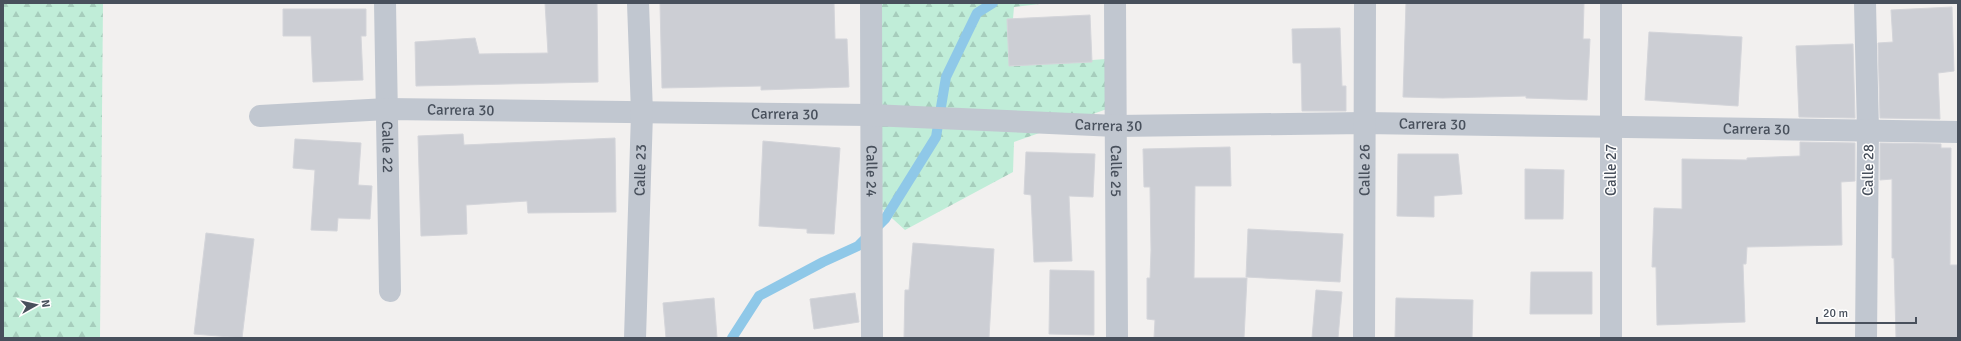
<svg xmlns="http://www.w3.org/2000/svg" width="1961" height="341" viewBox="0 0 1961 341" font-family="Signika,sans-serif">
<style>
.forest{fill:url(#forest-firs)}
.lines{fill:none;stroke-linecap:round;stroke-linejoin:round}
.stream{stroke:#8fc8e8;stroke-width:10}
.building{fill:#ccced4;stroke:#d4d5da}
.street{stroke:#c1c7d0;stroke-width:22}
.labels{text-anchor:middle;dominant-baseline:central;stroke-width:3;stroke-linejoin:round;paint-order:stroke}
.street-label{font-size:15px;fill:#48505c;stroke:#fff}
</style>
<defs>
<pattern id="forest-firs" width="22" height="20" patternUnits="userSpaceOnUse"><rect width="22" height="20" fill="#c0edd8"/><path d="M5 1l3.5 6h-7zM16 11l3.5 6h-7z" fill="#a6cdbc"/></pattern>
</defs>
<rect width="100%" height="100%" fill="#f2f0ef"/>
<g class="forest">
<path d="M 3,3 L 103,3 L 100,338 L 3,338 Z"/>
<path d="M 879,3 L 1048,3 L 1014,7 L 1009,66 L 1106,59 L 1107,109 L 1014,142 L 1013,172 L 905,230 L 882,209 Z"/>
</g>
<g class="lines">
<path class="stream" d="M 732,338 L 759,296 L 823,262 L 858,246 L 885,219 L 936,137 L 946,77 L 977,13 L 993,3"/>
</g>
<g class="building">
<path d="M 545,3 L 597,3 L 598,82 L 416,86 L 415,42 L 475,38 L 479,54 L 548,53 Z"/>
<path d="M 660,3 L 834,3 L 835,39 L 847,39 L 849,87 L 761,90 L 761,86 L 662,88 Z"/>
<path d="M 1406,3 L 1584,3 L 1583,39 L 1590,39 L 1587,100 L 1526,98 L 1526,96 L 1443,98 L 1403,97 Z"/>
<path d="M 1952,7 L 1954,71 L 1938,73 L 1940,119 L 1880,118 L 1878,43 L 1893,42 L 1891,10 Z"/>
<path d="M 283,9 L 366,9 L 366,36 L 361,36 L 363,80 L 313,82 L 311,36 L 283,36 Z"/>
<path d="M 1090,15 L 1092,62 L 1009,66 L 1007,19 Z"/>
<path d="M 1340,28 L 1342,86 L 1346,86 L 1346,111 L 1302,111 L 1301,63 L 1293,63 L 1292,29 Z"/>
<path d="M 1649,32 L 1742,37 L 1738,106 L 1645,100 Z"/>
<path d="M 1853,44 L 1855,118 L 1799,117 L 1796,46 Z"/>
<path d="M 463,134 L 464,145 L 615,138 L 616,212 L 528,213 L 527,201 L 466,205 L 467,234 L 421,236 L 418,136 Z"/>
<path d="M 295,139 L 361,143 L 358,185 L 372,186 L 370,219 L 338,218 L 337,231 L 311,230 L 315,170 L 293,168 Z"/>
<path d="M 763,141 L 840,148 L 834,234 L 807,233 L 807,229 L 759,226 Z"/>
<path d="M 1800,142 L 1855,143 L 1855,181 L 1841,182 L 1842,245 L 1747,247 L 1746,264 L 1743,264 L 1745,322 L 1657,325 L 1656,267 L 1652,267 L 1654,208 L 1682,209 L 1682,159 L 1747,160 L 1747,158 L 1800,156 Z"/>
<path d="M 1880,143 L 1941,144 L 1941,148 L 1951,148 L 1950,265 L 1958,265 L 1958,338 L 1896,338 L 1894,258 L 1892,258 L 1892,179 L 1880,180 Z"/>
<path d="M 1230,147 L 1231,186 L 1195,186 L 1194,278 L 1247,278 L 1244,338 L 1154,338 L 1155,320 L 1147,319 L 1147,278 L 1150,278 L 1151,250 L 1150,187 L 1144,187 L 1143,149 Z"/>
<path d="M 1026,152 L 1095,154 L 1093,197 L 1069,196 L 1072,261 L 1034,262 L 1031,195 L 1024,194 Z"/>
<path d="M 1398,154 L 1458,154 L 1462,194 L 1434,196 L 1434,217 L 1397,216 Z"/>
<path d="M 1525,169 L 1564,170 L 1563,219 L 1525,219 Z"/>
<path d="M 1248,229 L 1343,234 L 1340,282 L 1246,277 Z"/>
<path d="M 206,233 L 254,239 L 242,338 L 194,334 Z"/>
<path d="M 913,243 L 994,249 L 989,338 L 904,338 L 905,290 L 909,290 Z"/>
<path d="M 1050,270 L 1094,271 L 1094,335 L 1049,334 Z"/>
<path d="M 1531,272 L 1592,272 L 1592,314 L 1530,314 Z"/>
<path d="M 1316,290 L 1342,292 L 1338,338 L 1312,338 Z"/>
<path d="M 855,293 L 859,322 L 814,329 L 810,299 Z"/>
<path d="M 714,298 L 717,338 L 666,338 L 663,303 Z"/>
<path d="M 1396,298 L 1473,300 L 1472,338 L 1395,338 Z"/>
</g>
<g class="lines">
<g class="street">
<path id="s1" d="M 385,3 L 390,291"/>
<path id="s2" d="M 871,3 L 872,338"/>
<path id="s3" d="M 1115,3 L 1117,338"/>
<path d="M 1865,3 L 1868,131 L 1866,338"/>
<path id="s4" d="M 260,116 L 387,109 L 871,115 L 1116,126 L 1365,123 L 1958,132"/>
<path id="s5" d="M 635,338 L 642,113 L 638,3"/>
<path id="s6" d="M 1364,338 L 1365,3"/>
<path d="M 1611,338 L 1611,3"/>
</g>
</g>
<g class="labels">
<g class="street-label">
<text stroke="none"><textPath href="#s4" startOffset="201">Carrera 30</textPath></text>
<text stroke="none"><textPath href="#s4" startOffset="525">Carrera 30</textPath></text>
<text stroke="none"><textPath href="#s4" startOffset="1173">Carrera 30</textPath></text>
<text stroke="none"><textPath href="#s4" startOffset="849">Carrera 30</textPath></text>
<text stroke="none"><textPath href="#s4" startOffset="1497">Carrera 30</textPath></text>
<text stroke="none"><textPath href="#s1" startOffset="144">Calle 22</textPath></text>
<text stroke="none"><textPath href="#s5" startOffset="168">Calle 23</textPath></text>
<text stroke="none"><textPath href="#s3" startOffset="168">Calle 25</textPath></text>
<text transform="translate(1611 170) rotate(-90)">Calle 27</text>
<text transform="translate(1868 170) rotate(-89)">Calle 28</text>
<text stroke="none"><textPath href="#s2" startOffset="168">Calle 24</textPath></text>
<text stroke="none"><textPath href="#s6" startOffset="168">Calle 26</textPath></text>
</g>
</g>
<rect width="1961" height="341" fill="none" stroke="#48505c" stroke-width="8"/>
<g transform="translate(36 305) rotate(82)" stroke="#ffffff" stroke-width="3" paint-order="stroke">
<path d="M0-3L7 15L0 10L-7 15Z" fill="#48505c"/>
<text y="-6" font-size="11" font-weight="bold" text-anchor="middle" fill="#48505c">N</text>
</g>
<path d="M1817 317v6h99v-6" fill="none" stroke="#48505c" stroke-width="2"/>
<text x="1823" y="317" font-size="12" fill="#48505c" stroke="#ffffff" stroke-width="3" paint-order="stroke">20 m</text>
</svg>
